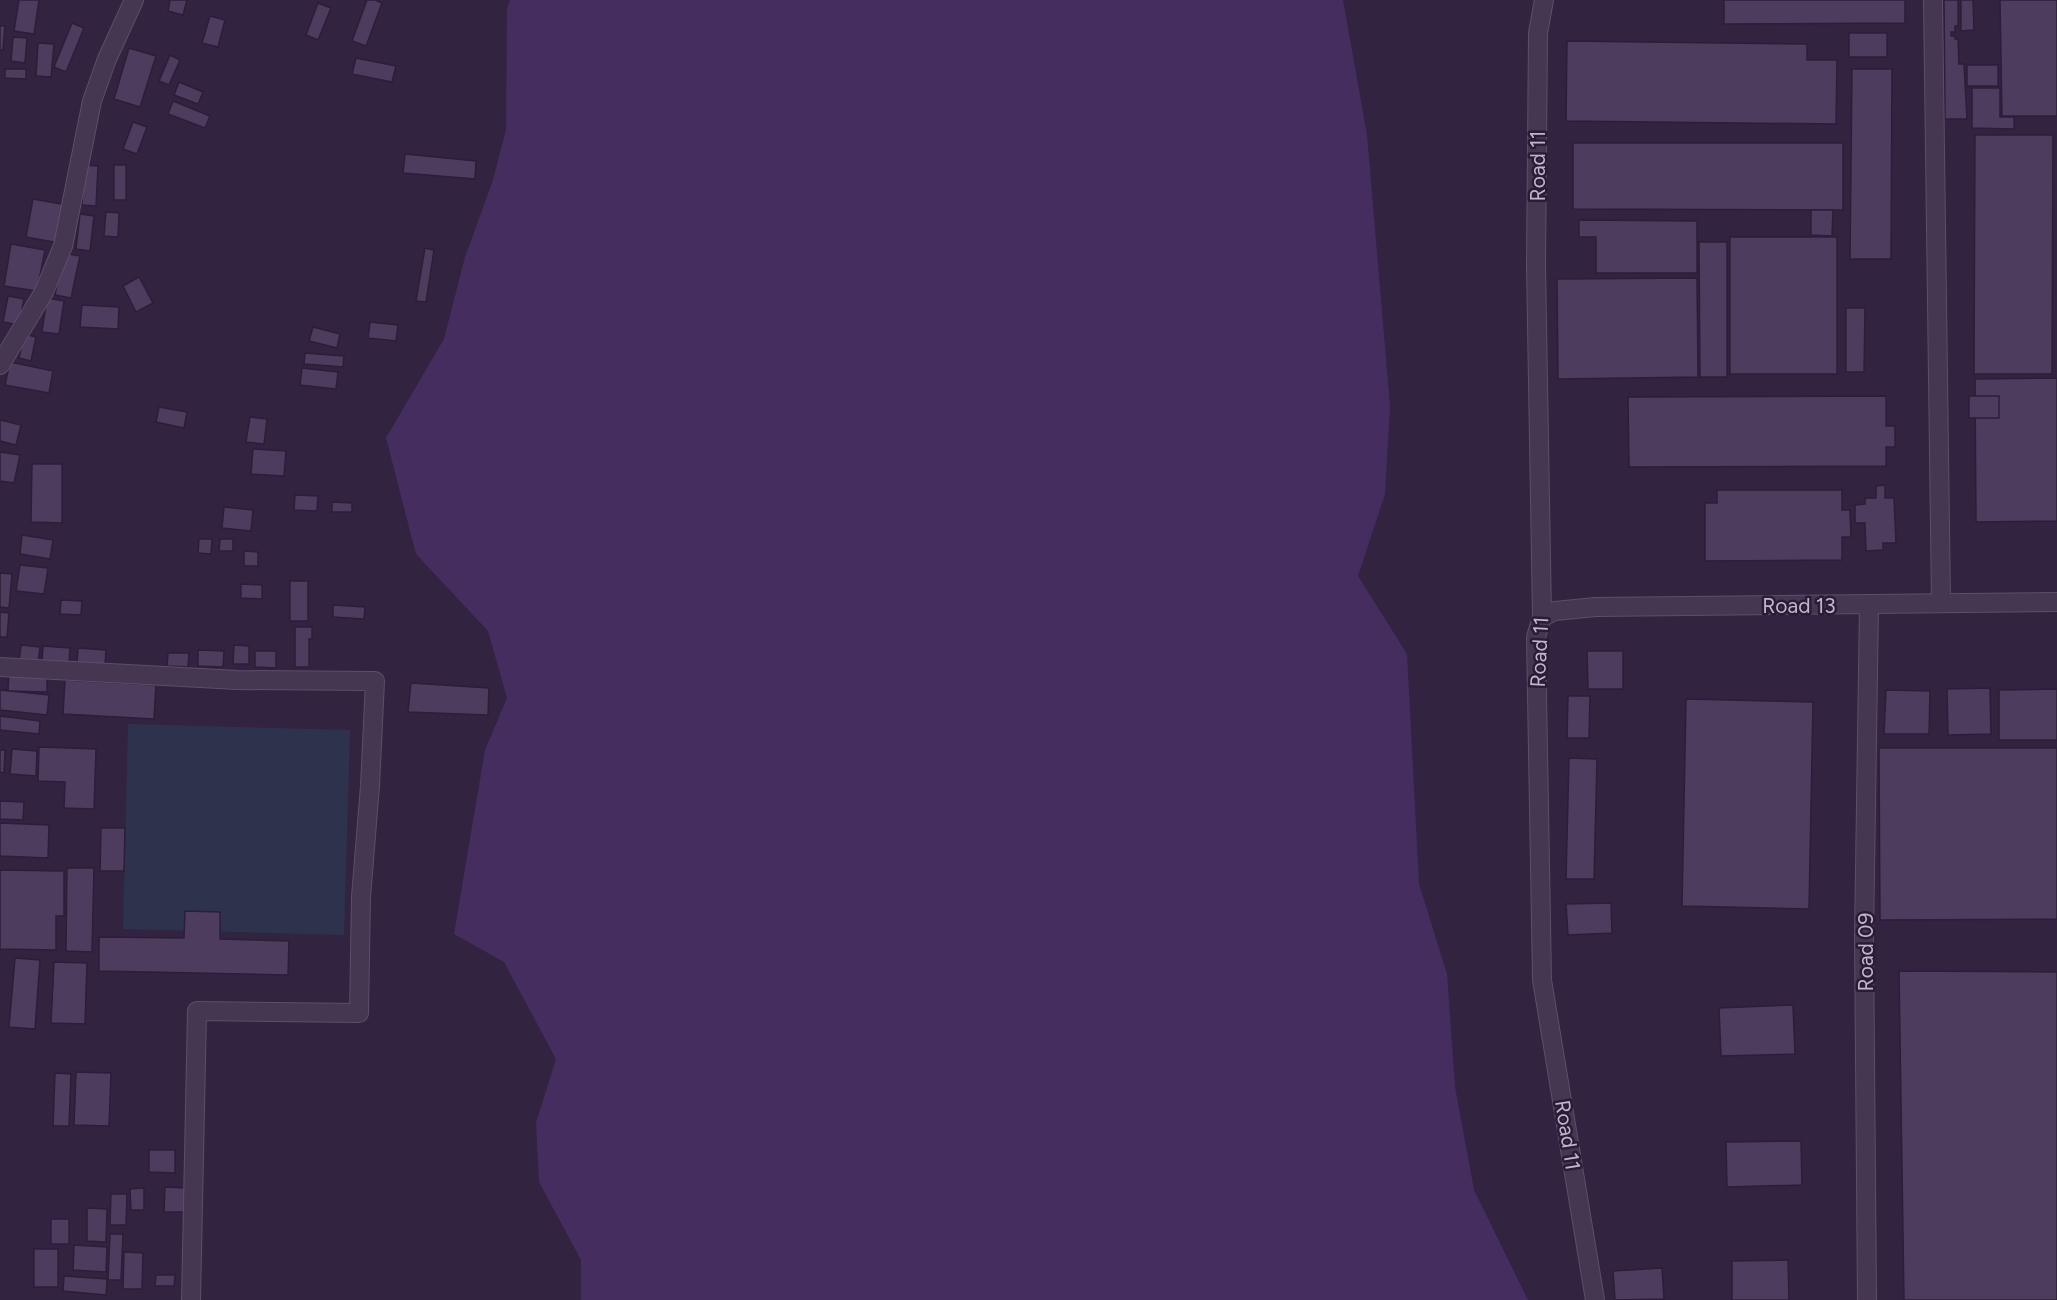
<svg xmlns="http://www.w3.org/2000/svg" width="2057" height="1300" viewBox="0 0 2057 1300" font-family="Figtree,sans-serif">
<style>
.green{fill:#2e334d}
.water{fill:#462d5f}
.building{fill:#4e3c5f;stroke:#2c1e38;stroke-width:1.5}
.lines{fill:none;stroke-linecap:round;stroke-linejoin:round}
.street-casing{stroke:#5d4f69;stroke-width:20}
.street{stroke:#453751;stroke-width:18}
.labels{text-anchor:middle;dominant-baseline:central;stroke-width:5;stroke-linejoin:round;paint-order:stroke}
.street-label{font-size:21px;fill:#c1b4cc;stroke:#2a1c36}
</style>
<rect width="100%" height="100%" fill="#322341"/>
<path class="green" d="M 128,724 L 350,730 L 344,935 L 123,929 Z"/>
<path class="water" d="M 510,0 L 1343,0 L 1367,135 L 1390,406 L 1385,494 L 1358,576 L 1407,654 L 1419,884 L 1447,974 L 1455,1087 L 1474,1190 L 1528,1300 L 581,1300 L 581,1260 L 539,1182 L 536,1123 L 556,1059 L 504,962 L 454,934 L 485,750 L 507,698 L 488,631 L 416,554 L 386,438 L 444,339 L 465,257 L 492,183 L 506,130 L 507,9 Z"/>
<g class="building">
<path d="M 19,0 L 39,0 L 34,34 L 14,31 Z"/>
<path d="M 170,0 L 187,0 L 183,15 L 168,11 Z"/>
<path d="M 367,0 L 375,0 L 382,3 L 366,46 L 352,41 Z"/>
<path d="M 1724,0 L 1905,0 L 1905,23 L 1724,24 Z"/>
<path d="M 1944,0 L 1958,0 L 1958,26 L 1955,26 L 1955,32 L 1951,32 L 1951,36 L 1955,36 L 1955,39 L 1958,39 L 1959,64 L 1964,64 L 1967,119 L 1945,119 Z"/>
<path d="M 1961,0 L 1973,0 L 1974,30 L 1961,31 Z"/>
<path d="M 2000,0 L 2057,0 L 2057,116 L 2002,116 Z"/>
<path d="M 318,3 L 331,8 L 318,40 L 306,35 Z"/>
<path d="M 210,16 L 225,20 L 218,47 L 202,43 Z"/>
<path d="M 72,23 L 84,28 L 66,72 L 54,67 Z"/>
<path d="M 0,26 L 5,26 L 3,50 L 0,50 Z"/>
<rect x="1849" y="33" width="38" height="24"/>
<path d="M 13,37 L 27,38 L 25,63 L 11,61 Z"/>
<path d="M 1567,41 L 1807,44 L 1807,60 L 1837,60 L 1836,124 L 1566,121 Z"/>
<path d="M 38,43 L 54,44 L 51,77 L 36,76 Z"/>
<path d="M 129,48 L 156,56 L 140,107 L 114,99 Z"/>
<path d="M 170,55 L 180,60 L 169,85 L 159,81 Z"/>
<path d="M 356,58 L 396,66 L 392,82 L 352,74 Z"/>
<rect x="1967" y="65" width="31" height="21"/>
<path d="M 5,69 L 26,69 L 26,79 L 5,78 Z"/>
<path d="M 1852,69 L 1892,69 L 1891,259 L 1850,259 Z"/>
<path d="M 179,82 L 203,92 L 198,104 L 174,95 Z"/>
<path d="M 1972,88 L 2000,88 L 2000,117 L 2014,117 L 2014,129 L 1972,128 Z"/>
<path d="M 173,101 L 210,116 L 205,128 L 168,114 Z"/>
<path d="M 133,122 L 147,127 L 137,154 L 123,149 Z"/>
<path d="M 1975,135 L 2053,135 L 2052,374 L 1974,374 Z"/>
<path d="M 1573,143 L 1843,143 L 1843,210 L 1573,209 Z"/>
<path d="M 405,154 L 476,161 L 475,179 L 403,173 Z"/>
<path d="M 84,165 L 98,166 L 96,206 L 82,205 Z"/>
<rect x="114" y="165" width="12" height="35"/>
<path d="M 33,199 L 67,205 L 59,243 L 26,237 Z"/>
<path d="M 1811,210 L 1833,210 L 1832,236 L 1811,235 Z"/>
<path d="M 106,212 L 119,213 L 118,237 L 104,236 Z"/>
<path d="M 80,214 L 94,216 L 90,251 L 76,249 Z"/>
<path d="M 1579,220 L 1697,221 L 1697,273 L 1596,273 L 1596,237 L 1579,237 Z"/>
<rect x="1730" y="237" width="107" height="137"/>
<path d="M 1699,242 L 1727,242 L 1727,377 L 1700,377 Z"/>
<path d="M 11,244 L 45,250 L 37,291 L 4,286 Z"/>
<path d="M 425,248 L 434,250 L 426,302 L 416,301 Z"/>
<path d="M 63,253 L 80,256 L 71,298 L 55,295 Z"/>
<path d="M 139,277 L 153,303 L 136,312 L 123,286 Z"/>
<path d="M 1697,278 L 1698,377 L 1558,379 L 1557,279 Z"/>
<path d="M 8,296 L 24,299 L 19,325 L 3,322 Z"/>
<path d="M 47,298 L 64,301 L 59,334 L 42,332 Z"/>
<path d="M 82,305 L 119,307 L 118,329 L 80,327 Z"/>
<path d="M 1846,308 L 1865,308 L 1864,372 L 1846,372 Z"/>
<path d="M 370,322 L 398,325 L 396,341 L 368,338 Z"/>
<path d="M 313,327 L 340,334 L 337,348 L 309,341 Z"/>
<path d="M 24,334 L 36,337 L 31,361 L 19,358 Z"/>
<path d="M 305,353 L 344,356 L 343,367 L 304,364 Z"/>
<path d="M 10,362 L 53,371 L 49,393 L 5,385 Z"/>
<path d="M 302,368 L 338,372 L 336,389 L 300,385 Z"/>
<path d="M 2057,378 L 2057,521 L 1976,522 L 1975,379 Z"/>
<path d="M 1886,396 L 1886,426 L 1895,426 L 1895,447 L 1886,447 L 1886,466 L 1629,467 L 1628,397 Z"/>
<rect x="1969" y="396" width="30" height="22"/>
<path d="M 159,407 L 187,412 L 184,428 L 156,422 Z"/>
<path d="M 250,417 L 267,419 L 264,444 L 246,442 Z"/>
<path d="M 0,420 L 21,425 L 16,445 L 0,441 Z"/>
<path d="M 253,449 L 286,451 L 284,476 L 251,474 Z"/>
<path d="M 0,452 L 20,455 L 14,483 L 0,481 Z"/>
<path d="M 32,464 L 62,464 L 62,523 L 31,522 Z"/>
<path d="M 1885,485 L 1885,498 L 1894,498 L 1896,543 L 1883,543 L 1883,550 L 1866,551 L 1865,523 L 1855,523 L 1855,505 L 1865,504 L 1865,498 L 1876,498 L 1876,486 Z"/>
<path d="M 1717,490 L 1842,490 L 1842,510 L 1850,510 L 1851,537 L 1842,537 L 1842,560 L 1705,561 L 1705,503 L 1717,503 Z"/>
<path d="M 295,495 L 318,496 L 317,511 L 294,510 Z"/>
<path d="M 332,502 L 352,503 L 352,512 L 332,512 Z"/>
<path d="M 224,507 L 253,510 L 251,531 L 222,528 Z"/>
<path d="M 22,535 L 53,540 L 50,559 L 20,554 Z"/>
<path d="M 199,539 L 212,539 L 211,554 L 198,553 Z"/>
<path d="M 220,539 L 233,539 L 233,551 L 219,551 Z"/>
<path d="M 244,551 L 258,552 L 258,566 L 244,566 Z"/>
<path d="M 20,565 L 48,568 L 44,594 L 16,591 Z"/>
<path d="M 0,573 L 12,574 L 9,608 L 0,607 Z"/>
<rect x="290" y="581" width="18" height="40"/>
<path d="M 241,584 L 262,585 L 262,599 L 241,598 Z"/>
<path d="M 61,600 L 82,601 L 81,615 L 60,614 Z"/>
<path d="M 333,605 L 365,607 L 364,619 L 333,617 Z"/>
<path d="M 0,612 L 9,613 L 7,637 L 0,637 Z"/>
<path d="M 295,627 L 312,627 L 312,639 L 309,639 L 309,667 L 295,667 Z"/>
<path d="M 21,645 L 40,647 L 38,664 L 19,662 Z"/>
<path d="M 234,645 L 249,646 L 249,664 L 233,664 Z"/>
<path d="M 43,646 L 70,648 L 69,664 L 42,662 Z"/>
<path d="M 78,648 L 106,650 L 105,665 L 77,663 Z"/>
<path d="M 198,650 L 224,651 L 223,667 L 198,666 Z"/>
<path d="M 255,651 L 276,651 L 276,668 L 255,667 Z"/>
<path d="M 1587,651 L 1623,651 L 1623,689 L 1588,689 Z"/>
<path d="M 168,653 L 189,653 L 188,667 L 167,666 Z"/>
<path d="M 9,670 L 47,672 L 47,692 L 8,691 Z"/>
<path d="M 65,680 L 156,685 L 154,719 L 63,714 Z"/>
<path d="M 411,683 L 489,688 L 488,715 L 408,712 Z"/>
<path d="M 1990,688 L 1991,734 L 1948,735 L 1947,689 Z"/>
<path d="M 2057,689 L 2057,740 L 1999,740 L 1999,690 Z"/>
<path d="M 0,690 L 49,695 L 47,715 L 0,710 Z"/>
<path d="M 1886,690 L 1930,691 L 1929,734 L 1884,734 Z"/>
<path d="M 1568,696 L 1590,696 L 1589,738 L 1567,738 Z"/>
<path d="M 1686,699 L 1813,702 L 1809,909 L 1682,906 Z"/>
<path d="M 0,716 L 40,721 L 39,734 L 0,730 Z"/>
<path d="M 39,747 L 96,749 L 94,809 L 64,808 L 65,782 L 38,781 Z"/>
<path d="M 1879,748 L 2057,748 L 2057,919 L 1880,920 Z"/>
<path d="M 12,749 L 37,751 L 36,776 L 10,774 Z"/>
<path d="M 0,750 L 5,750 L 4,773 L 0,772 Z"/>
<path d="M 1569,758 L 1597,759 L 1594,879 L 1566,879 Z"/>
<path d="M 0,801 L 24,802 L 23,820 L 0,819 Z"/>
<path d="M 0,823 L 49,825 L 48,858 L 0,856 Z"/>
<path d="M 101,828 L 125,828 L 124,871 L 100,871 Z"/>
<path d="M 67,868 L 94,868 L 92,952 L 66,951 Z"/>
<path d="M 0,870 L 64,871 L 64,916 L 56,916 L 56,950 L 0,949 Z"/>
<path d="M 1611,903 L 1612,933 L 1568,935 L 1566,904 Z"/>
<path d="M 185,911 L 220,912 L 220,939 L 289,941 L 288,975 L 99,971 L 99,937 L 184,938 Z"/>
<path d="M 15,958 L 40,960 L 35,1029 L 9,1027 Z"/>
<path d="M 54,962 L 87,963 L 85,1024 L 51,1023 Z"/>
<path d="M 1899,971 L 2057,972 L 2057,1300 L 1904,1300 Z"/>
<path d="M 1793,1005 L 1795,1054 L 1721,1056 L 1719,1008 Z"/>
<path d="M 76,1072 L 111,1073 L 109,1126 L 74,1125 Z"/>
<path d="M 55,1073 L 71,1074 L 69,1126 L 53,1126 Z"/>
<path d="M 1801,1141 L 1802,1185 L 1727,1187 L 1726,1142 Z"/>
<path d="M 149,1150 L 175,1150 L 175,1173 L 149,1172 Z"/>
<path d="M 165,1187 L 186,1188 L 185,1212 L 164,1212 Z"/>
<path d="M 144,1188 L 144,1210 L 131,1210 L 130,1189 Z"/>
<path d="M 111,1194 L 127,1194 L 126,1225 L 110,1225 Z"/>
<path d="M 87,1208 L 107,1209 L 106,1242 L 87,1241 Z"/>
<rect x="51" y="1219" width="18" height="25"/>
<path d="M 110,1234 L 123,1234 L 121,1280 L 108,1280 Z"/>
<path d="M 74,1245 L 107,1247 L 106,1272 L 73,1270 Z"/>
<rect x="34" y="1249" width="24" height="38"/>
<path d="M 124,1252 L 143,1253 L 142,1289 L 123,1289 Z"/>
<path d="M 1788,1260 L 1789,1300 L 1732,1300 L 1732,1261 Z"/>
<path d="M 1662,1268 L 1664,1299 L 1615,1300 L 1613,1271 Z"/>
<path d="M 156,1275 L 175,1275 L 174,1286 L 155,1286 Z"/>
<path d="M 64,1276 L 107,1279 L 106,1295 L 63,1291 Z"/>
</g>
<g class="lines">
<defs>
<g id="street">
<path d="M 1544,0 L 1538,33 L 1536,265 L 1542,617 L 1536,637 L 1542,980 L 1595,1300"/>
<path d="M 1933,0 L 1941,603"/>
<path d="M 0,365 L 44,292 L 63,246 L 92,101 L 107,59 L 134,0"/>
<path d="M 1542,617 L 1555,611 L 1596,607 L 2057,602"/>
<path d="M 0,667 L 237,680 L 375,681 L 370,786 L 361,897 L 359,1013 L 197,1011 L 191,1300"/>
<path d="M 1867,1300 L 1864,937 L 1869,605"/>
</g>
</defs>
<use href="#street" class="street-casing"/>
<use href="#street" class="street"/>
</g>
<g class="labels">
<g class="street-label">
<text transform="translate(1537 166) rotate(-90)">Road 11</text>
<text x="1799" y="605">Road 13</text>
<text transform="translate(1539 652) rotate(-87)">Road 11</text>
<text transform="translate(1865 952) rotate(-90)">Road 09</text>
<text transform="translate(1568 1135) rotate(81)">Road 11</text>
</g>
</g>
</svg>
